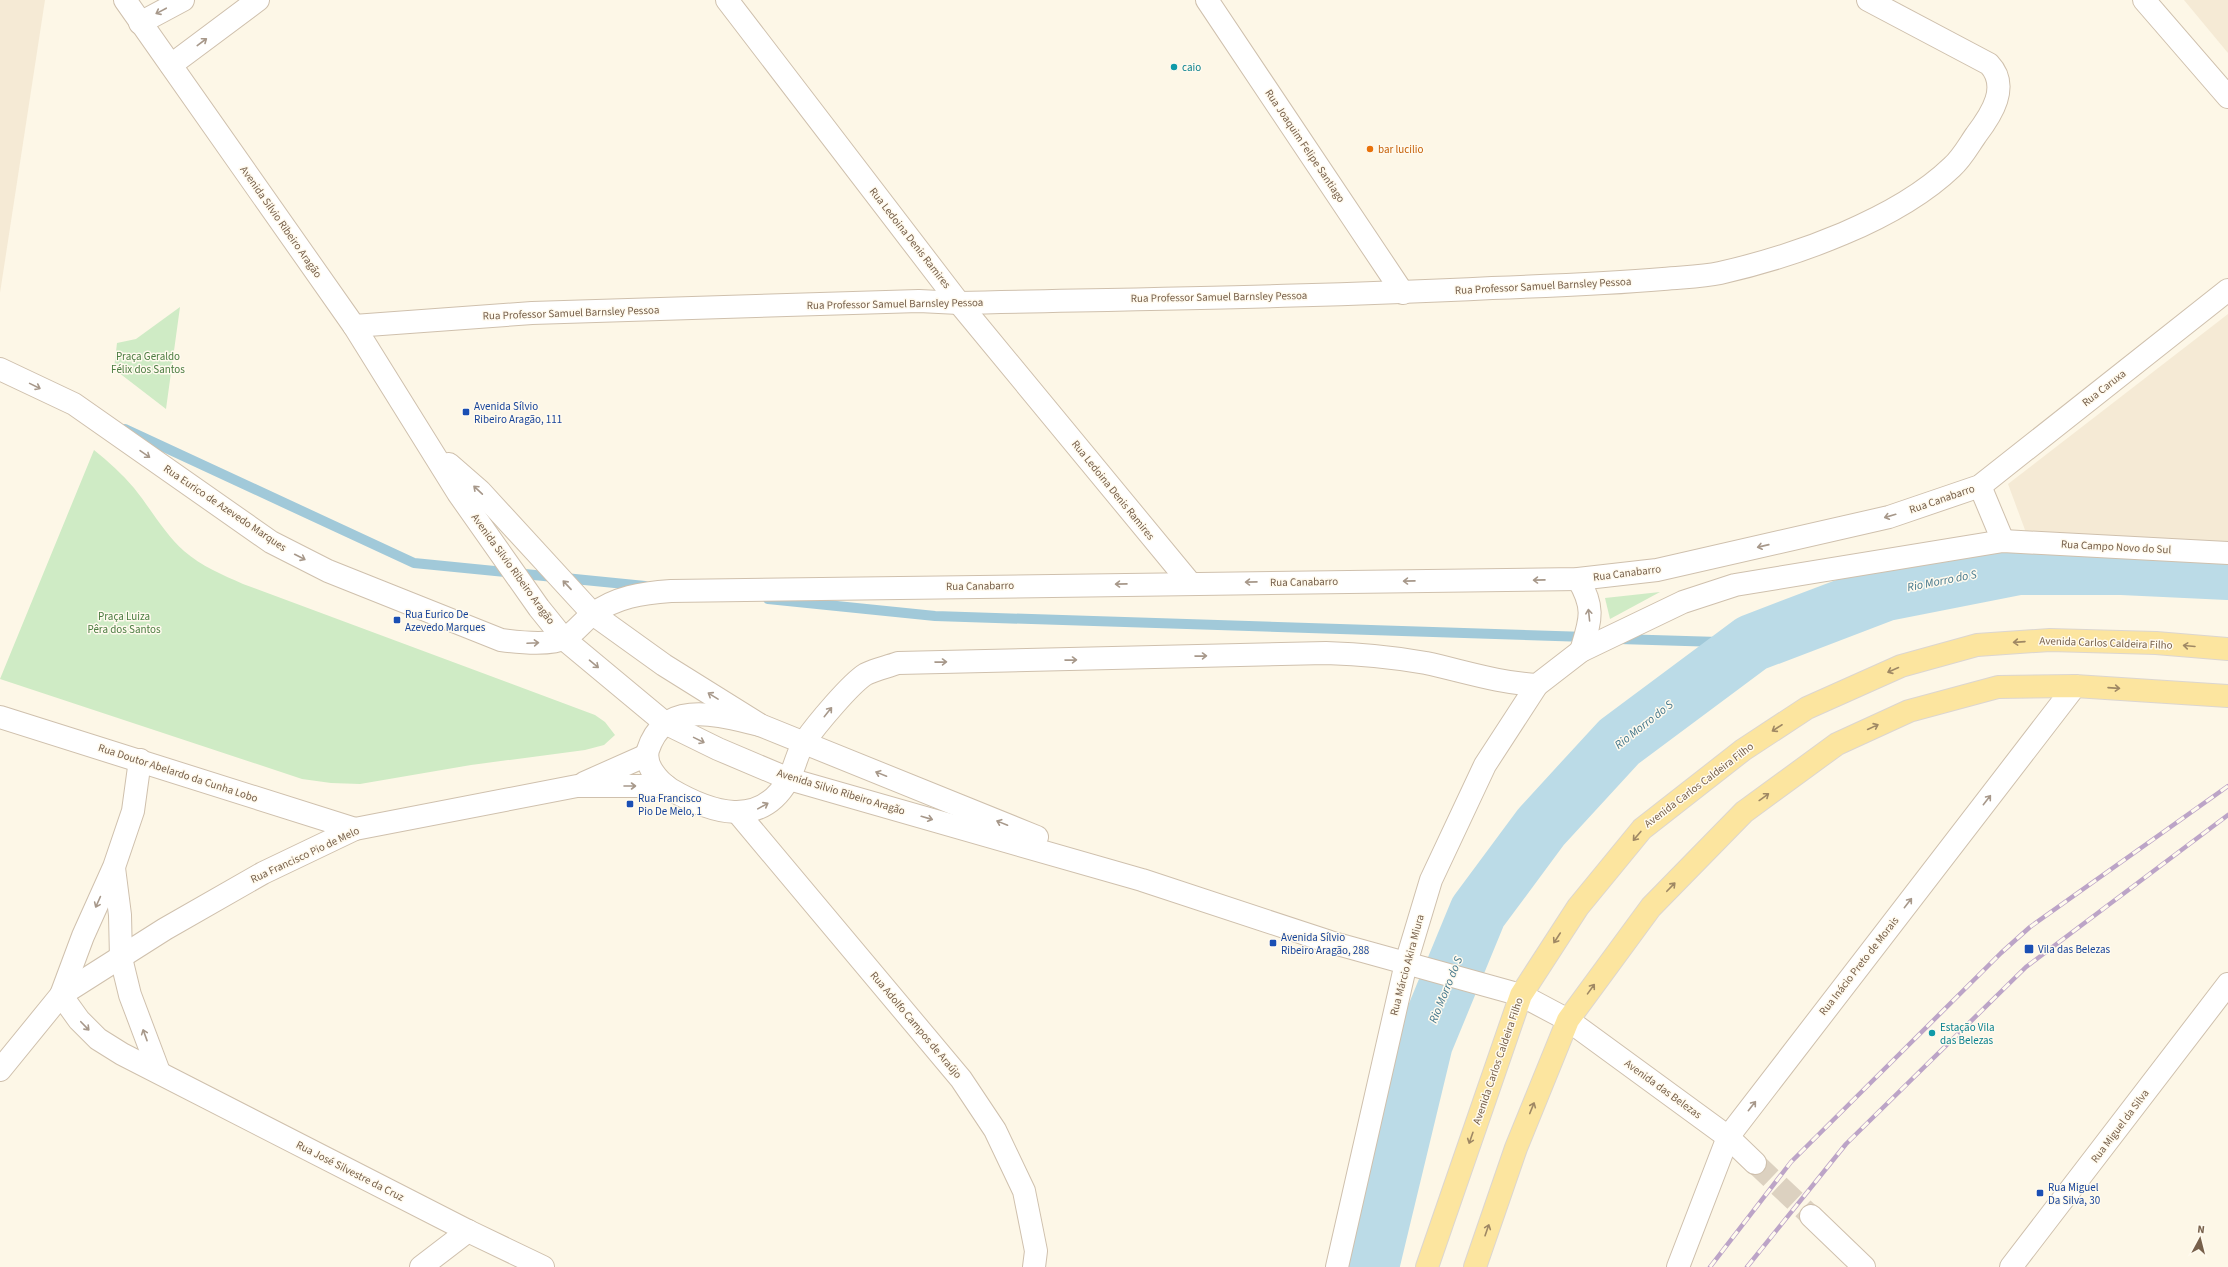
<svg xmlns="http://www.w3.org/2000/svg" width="2228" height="1267" viewBox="0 0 2228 1267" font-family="'Source Sans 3',sans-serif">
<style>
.residential{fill:#f5ead5}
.green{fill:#cfebc5}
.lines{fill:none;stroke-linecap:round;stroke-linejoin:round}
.stream{stroke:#a1c9d9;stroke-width:10}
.river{stroke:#bbdbe7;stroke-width:58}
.minor-tunnel{stroke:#dcd1c0;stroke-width:22;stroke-dasharray:22 11;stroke-linecap:butt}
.minor-casing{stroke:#cfc0ad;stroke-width:24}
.major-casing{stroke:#dcd6d0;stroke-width:24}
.minor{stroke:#fff;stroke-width:22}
.major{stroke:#fce59f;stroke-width:22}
.rail-casing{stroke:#bca4c7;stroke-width:4.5}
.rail{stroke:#fffaee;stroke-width:3;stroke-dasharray:9;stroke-linecap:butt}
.oneway{stroke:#a7988a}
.oneway2{stroke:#9f8864}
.culture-dot{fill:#0f9aa8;stroke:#fffaee;stroke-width:1.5}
.food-dot{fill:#e8710a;stroke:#fffaee;stroke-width:1.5}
.transit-dot{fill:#1a4fb4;stroke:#fffaee;stroke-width:1.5}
.labels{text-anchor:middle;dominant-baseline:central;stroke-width:3;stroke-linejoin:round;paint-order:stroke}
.culture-label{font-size:11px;fill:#0d838f;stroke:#fffaee;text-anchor:start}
.street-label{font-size:11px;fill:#77604b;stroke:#fffaee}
.food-label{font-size:11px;fill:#c56008;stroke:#fffaee;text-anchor:start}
.park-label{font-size:11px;fill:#4c7d42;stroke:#fffaee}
.transit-label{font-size:11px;fill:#164399;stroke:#fffaee;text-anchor:start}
.water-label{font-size:12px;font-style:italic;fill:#43768b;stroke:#fffaee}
</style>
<rect width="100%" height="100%" fill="#fdf7e7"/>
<g class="residential">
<path d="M 0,0 L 45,0 L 0,293 Z"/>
<path d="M 2184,0 L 2228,0 L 2228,53 Z"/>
<path d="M 2228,314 L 2228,597 L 2048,592 L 2008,484 Z"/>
</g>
<g class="green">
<path d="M 180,307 L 166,409 L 114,369 L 117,343 L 136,339 Z"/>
<path d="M 94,450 C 109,462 122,474 134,488 C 151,509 164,533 184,551 C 201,566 223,575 243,584 L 595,715 L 605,722 L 615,735 L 604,745 L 585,750 L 471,765 L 360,784 L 331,783 L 302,779 L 0,679 Z"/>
<path d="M 1660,592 L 1610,619 L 1605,598 Z"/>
</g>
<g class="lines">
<g class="stream">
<path d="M 125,429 L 414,563 L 645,586"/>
<path d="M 768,599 L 935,616 L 1587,637"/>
<path d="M 1619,639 L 1752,643"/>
</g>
<path class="river" d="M 1370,1267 L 1424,1043 L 1478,912 L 1541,827 L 1619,742 L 1752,643 L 1886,592 L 2018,566 L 2122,566 L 2228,571"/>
<path class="minor-tunnel" d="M 1755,1163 L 1811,1216"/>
<defs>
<g id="minor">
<path d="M 125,0 L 354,326 L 458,493 L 539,608 L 564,639 L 665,723 L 718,749 L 789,779 L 1142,880 L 1330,942 L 1521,995 L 1568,1020 L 1728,1137 L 1755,1163"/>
<path d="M 727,0 L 959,303 L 1190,583"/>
<path d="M 1207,0 L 1403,293"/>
<path d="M 2144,0 L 2228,97"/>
<path d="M 140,23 L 183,0"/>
<path d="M 171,65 L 258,0"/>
<path d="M 354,326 L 532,313 L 919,301 L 959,303 C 1137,299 1314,297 1492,288 C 1549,286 1606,284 1663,279 C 1682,277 1702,277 1720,273 C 1795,256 1897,220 1952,167 C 1962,158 1969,145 1976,135 C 1992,114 2010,86 1989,64 L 1868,0"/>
<path d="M 0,369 L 74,404 L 271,542 L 328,571 L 501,640 C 516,642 551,646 565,638 C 575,633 583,621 593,614 C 616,597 642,593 671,591 L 1578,579 L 1657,570 L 1889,517 L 1980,486 L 2228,290"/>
<path d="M 449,464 L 480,491 L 593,614 L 664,665 L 760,725 L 1037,837"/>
<path d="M 1980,486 L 2003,541"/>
<path d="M 1578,579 C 1596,609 1590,621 1581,651"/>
<path d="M 0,717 L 355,829"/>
<path d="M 760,725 C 721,716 665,697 648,750 C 644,765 658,781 670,789 C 711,813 760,829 788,780 C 795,768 797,752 805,741 C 816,725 851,683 866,674 C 876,669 887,667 898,663 L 1326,653 C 1360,654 1393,657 1426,663 C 1463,671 1499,683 1537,685 L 1581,651 L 1683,602 L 1735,585 L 2003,541 L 2228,553"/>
<path d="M 140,760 L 133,811 L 114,867 L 83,936 L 61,995 L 79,1020 L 98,1039 L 122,1054 L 468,1231 L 543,1267"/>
<path d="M 584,783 L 647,755"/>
<path d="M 738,813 L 961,1079 L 995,1130 L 1024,1191 L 1036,1251 L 1034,1267"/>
<path d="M 114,868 L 120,915 L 121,958 L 130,995 L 159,1072"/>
<path d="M 0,1070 L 61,995 L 165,929 L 263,873 L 355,829 L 577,786 L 666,786"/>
<path d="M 1811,1216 L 1864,1267"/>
<path d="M 421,1267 L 468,1231"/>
<path d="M 1337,1267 L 1406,963 L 1431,880 L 1485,765 L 1537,685"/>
<path d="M 1678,1267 L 1728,1137 L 2075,686"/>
<path d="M 2011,1267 L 2228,984"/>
</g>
<g id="major">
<path d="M 1427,1267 L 1521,995 L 1578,907 L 1642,829 L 1743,750 L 1807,708 L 1901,666 L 1977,645 L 2050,640 L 2156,643 L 2228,649"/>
<path d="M 1475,1267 L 1516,1148 L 1568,1020 L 1651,907 L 1744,812 L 1837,744 L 1909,711 L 1998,687 L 2075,686 L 2228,696"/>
</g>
</defs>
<use href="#minor" class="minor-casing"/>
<use href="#major" class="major-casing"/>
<use href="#minor" class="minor"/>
<use href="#major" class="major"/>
<defs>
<g id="rail">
<path d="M 1710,1267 L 1791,1162 L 2001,953 L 2030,927 L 2228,786"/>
<path d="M 1747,1267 L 1846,1144 L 2026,967 L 2228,815"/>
</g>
</defs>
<use href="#rail" class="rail-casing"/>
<use href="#rail" class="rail"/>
</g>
<defs><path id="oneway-shaft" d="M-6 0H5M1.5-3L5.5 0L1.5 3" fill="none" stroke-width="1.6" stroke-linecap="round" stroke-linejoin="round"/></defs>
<g class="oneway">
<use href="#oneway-shaft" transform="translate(161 11) rotate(152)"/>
<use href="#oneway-shaft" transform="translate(202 42) rotate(-37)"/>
<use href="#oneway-shaft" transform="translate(35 386) rotate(26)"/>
<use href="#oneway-shaft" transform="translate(145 454) rotate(35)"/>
<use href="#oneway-shaft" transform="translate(478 490) rotate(-137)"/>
<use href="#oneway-shaft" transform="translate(1890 516) rotate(164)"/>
<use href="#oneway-shaft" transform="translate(1763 546) rotate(167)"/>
<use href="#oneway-shaft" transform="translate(300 557) rotate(27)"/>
<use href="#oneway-shaft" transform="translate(1539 580) rotate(179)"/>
<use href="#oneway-shaft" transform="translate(1409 581) rotate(179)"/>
<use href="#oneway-shaft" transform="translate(1251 582) rotate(179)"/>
<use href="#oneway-shaft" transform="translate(1121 584) rotate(179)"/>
<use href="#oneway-shaft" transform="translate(567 585) rotate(-133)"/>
<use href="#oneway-shaft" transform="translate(1589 615) rotate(-96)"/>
<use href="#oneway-shaft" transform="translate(533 643) rotate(-3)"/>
<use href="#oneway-shaft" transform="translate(1201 656) rotate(-1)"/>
<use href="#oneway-shaft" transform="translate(1071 660) rotate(-1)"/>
<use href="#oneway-shaft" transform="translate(941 662) rotate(-1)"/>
<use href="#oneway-shaft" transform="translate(594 664) rotate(40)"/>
<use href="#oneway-shaft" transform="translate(713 696) rotate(-148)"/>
<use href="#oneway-shaft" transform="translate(828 712) rotate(-51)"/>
<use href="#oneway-shaft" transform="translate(699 740) rotate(26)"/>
<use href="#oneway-shaft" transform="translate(881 774) rotate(-158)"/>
<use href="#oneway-shaft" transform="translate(630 786)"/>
<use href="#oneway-shaft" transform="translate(1987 800) rotate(-52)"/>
<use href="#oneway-shaft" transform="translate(763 806) rotate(-29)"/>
<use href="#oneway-shaft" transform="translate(927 818) rotate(16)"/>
<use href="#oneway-shaft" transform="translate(1002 823) rotate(-158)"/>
<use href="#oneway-shaft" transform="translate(98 902) rotate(114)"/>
<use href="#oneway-shaft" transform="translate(1908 903) rotate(-52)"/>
<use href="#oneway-shaft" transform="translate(85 1026) rotate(46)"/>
<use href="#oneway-shaft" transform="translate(145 1035) rotate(-110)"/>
<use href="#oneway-shaft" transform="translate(1752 1106) rotate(-52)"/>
</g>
<g class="oneway2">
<use href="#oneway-shaft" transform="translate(2019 642) rotate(176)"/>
<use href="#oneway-shaft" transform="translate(2189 646) rotate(-175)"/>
<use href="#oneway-shaft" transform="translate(1893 670) rotate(156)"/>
<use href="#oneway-shaft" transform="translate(2114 688) rotate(4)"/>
<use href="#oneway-shaft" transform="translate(1873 727) rotate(-25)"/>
<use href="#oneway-shaft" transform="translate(1777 728) rotate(147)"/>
<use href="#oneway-shaft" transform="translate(1764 797) rotate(-36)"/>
<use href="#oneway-shaft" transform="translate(1637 836) rotate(130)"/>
<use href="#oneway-shaft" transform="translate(1671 887) rotate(-46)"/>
<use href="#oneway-shaft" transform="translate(1557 938) rotate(123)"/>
<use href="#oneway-shaft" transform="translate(1591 989) rotate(-54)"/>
<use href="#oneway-shaft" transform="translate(1532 1108) rotate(-68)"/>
<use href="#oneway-shaft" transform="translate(1471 1138) rotate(109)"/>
<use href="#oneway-shaft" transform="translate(1487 1230) rotate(-71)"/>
</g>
<g class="culture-dot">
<circle cx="1174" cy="67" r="4"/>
<circle cx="1932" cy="1033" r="4"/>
</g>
<circle class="food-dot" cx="1370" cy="149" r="4"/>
<g class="transit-dot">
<rect x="462" y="408" width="8" height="8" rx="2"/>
<rect x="393" y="616" width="8" height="8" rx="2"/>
<rect x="626" y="800" width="8" height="8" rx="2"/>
<rect x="1269" y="939" width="8" height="8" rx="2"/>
<rect x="2024" y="944" width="10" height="10" rx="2"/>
<rect x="2036" y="1189" width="8" height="8" rx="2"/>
</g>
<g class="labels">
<g class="culture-label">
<text x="1182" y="67">caio</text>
<text x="1940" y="1027">Estação Vila<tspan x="1940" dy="13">das Belezas</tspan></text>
</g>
<g class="street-label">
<text transform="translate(1305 146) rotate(56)">Rua Joaquim Felipe Santiago</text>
<text transform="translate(281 222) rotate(55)">Avenida Silvio Ribeiro Aragão</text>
<text transform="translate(910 238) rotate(52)">Rua Ledoina Denis Ramires</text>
<text transform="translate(1543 286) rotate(-3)">Rua Professor Samuel Barnsley Pessoa</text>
<text transform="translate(1219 297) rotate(-1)">Rua Professor Samuel Barnsley Pessoa</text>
<text transform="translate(895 304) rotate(-1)">Rua Professor Samuel Barnsley Pessoa</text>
<text transform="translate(571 313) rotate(-2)">Rua Professor Samuel Barnsley Pessoa</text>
<text transform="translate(2104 388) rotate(-38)">Rua Caruxa</text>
<text transform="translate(1113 490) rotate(51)">Rua Ledoina Denis Ramires</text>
<text transform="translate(1942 499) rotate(-19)">Rua Canabarro</text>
<text transform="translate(225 508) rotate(34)">Rua Eurico de Azevedo Marques</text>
<text transform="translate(2116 547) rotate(3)">Rua Campo Novo do Sul</text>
<text transform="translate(513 569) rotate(54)">Avenida Silvio Ribeiro Aragão</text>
<text transform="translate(1627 573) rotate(-7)">Rua Canabarro</text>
<text transform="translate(1304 582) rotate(-1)">Rua Canabarro</text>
<text transform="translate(980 586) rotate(-1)">Rua Canabarro</text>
<text transform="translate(2106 643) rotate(2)">Avenida Carlos Caldeira Filho</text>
<text transform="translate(178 773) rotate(18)">Rua Doutor Abelardo da Cunha Lobo</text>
<text transform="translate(1699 785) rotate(-37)">Avenida Carlos Caldeira Filho</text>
<text transform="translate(841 792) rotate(17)">Avenida Silvio Ribeiro Aragão</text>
<text transform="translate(305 855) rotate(-25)">Rua Francisco Pio de Melo</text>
<text transform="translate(1407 965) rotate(-75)">Rua Márcio Akira Miura</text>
<text transform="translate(1859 966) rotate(-52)">Rua Inácio Preto de Morais</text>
<text transform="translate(916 1025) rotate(50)">Rua Adolfo Campos de Araújo</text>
<text transform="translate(1498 1061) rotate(-71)">Avenida Carlos Caldeira Filho</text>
<text transform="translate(1663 1089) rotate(36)">Avenida das Belezas</text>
<text transform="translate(2120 1126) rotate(-53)">Rua Miguel da Silva</text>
<text transform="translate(350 1171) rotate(27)">Rua José Silvestre da Cruz</text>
</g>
<g class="food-label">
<text x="1378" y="149">bar lucilio</text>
</g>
<g class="park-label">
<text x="148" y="356">Praça Geraldo<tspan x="148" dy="13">Félix dos Santos</tspan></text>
<text x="124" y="616">Praça Luiza<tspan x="124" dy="13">Pêra dos Santos</tspan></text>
</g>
<g class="transit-label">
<text x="474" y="406">Avenida Sílvio<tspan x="474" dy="13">Ribeiro Aragão, 111</tspan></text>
<text x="405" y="614">Rua Eurico De<tspan x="405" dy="13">Azevedo Marques</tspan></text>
<text x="638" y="798">Rua Francisco<tspan x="638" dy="13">Pio De Melo, 1</tspan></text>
<text x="1281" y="937">Avenida Sílvio<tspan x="1281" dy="13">Ribeiro Aragão, 288</tspan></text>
<text x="2038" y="949">Vila das Belezas</text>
<text x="2048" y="1187">Rua Miguel<tspan x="2048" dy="13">Da Silva, 30</tspan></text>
</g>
<g class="water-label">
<text transform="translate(1942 581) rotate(-11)">Rio Morro do S</text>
<text transform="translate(1644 725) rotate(-38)">Rio Morro do S</text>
<text transform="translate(1446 990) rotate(-68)">Rio Morro do S</text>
</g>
</g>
<g transform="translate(2200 1239) rotate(7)" stroke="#fffaee" stroke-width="3" paint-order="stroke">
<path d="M0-3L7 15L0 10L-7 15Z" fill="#77604b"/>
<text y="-6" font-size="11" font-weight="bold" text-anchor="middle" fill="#77604b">N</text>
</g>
</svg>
